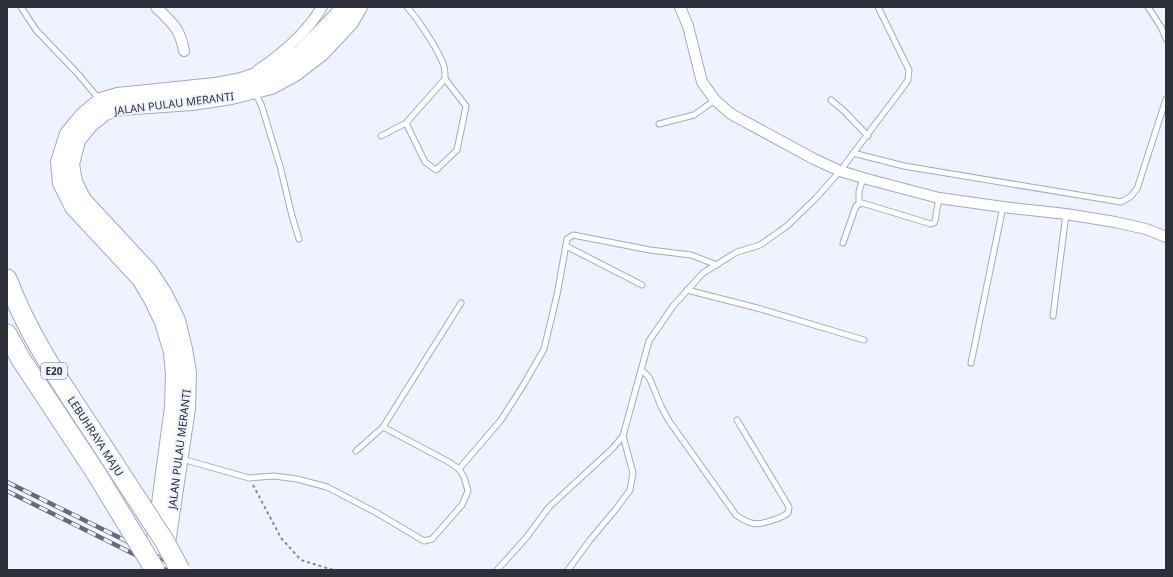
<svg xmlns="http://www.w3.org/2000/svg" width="1173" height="577" viewBox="0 0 1173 577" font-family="'Noto Sans',sans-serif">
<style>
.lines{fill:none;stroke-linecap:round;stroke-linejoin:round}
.service-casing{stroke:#a2a9c7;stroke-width:7}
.minor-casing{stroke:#a2a9c7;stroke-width:12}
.primary-casing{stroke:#a2a9c7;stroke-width:18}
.motorway-casing{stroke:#a2a9c7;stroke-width:21}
.path{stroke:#868895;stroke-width:2;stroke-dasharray:3 3;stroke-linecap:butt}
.service{stroke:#fff;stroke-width:5}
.minor{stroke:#fff;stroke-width:10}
.primary{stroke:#fff;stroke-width:16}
.motorway{stroke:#fff;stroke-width:19}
.rail-casing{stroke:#686a77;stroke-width:4.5}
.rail{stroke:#eff2ff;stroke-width:3;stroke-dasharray:9;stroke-linecap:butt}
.motorway-bridge-casing{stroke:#a2a9c7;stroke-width:21;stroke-linecap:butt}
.motorway-bridge{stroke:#fff;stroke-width:19}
.labels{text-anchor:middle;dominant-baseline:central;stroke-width:4;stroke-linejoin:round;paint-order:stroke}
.shield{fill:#eff2ff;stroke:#676a76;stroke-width:1}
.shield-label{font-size:10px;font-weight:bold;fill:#2d2f3b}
.street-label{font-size:11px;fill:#2d2f3b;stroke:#eff2ff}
</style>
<rect width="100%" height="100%" fill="#eff2ff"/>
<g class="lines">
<defs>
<g id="service">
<path d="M 21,7 L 36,30 L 78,74 L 99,99"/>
<path d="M 1148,7 L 1161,27 L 1166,39"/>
<path d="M 255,93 L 261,104 L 280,166 L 292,216 L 299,239"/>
<path d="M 831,100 L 844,111 L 868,136"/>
<path d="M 406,123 L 425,162 L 436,170 L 457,150 L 466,106 L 445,79"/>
<path d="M 659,124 L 694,115 L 715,100"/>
<path d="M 381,136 L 406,123 L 445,79 C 445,75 445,70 444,66 C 439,51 418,19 407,7"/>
<path d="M 853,153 L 904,166 L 1121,202 L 1130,197 L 1137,189 L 1166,99"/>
<path d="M 859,204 L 859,192 L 863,178"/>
<path d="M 843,243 L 856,206 L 862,203 L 931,224 L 934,223 L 935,221 L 939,198"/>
<path d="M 566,246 L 642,285"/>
<path d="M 687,290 L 761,309 L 864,340"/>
<path d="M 1053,316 L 1066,214"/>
<path d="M 971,363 L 1003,207"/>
<path d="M 641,370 L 649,377 L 661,406 L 669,421 L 736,515 C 750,525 757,526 773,520 C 779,518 783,517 788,513 L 789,507 L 737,420"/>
<path d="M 383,427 L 449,462 L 459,469"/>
<path d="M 356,451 L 383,427 L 461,303"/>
<path d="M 182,459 L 249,478 L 274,476 L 297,479 L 327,487 L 377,513 L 424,541 L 432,539 L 462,505 L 468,491 L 464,477 L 459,469 L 501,420 L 524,384 L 544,349 L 557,295 L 567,239 L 573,235 L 650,250 L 691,255 L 717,265"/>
<path d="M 497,570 L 526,538 L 549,507 L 612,449 L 623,436 L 649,341 L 673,306 L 703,273 L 737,252 L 760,245 L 787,226 L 816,198 L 840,171 L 901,90 L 908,80 L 909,70 L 878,7"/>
<path d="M 568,570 L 590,540 L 616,509 L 630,490 L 633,473 L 623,436"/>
</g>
<g id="minor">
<path d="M 156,7 C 172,23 180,28 184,51"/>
<path d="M 680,7 L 688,26 L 702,82 L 715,100 L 731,114 L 814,159 L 840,171 L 863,178 L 939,198 L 1003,207 L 1066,214 L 1115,222 L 1146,229 L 1166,237"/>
<path d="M 258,70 C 282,54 307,32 322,7"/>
</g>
<g id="primary">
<path d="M 151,570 L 173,407 L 174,375 L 172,352 L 163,322 L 152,299 L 140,279 L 73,207 L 61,183 L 59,162 L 68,134 L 83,116 L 101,101 L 118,96 L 215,86 L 241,81 L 265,73 L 300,54 L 338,15 L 342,7"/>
<path d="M 163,570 L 187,408 L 188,373 L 184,349 L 177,320 L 164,294 L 149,271 L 83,200 L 74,182 L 71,164 L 77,140 L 90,124 L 105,112 L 121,107 L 192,102 L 231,96 L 271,86 L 295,73 L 321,53 L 350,22 L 359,7"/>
</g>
<g id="motorway">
<path d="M 7,279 C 32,345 73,400 111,459"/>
<path d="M 7,334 L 22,361 L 96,473"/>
</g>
</defs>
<use href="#service" class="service-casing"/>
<use href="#minor" class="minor-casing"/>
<use href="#primary" class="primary-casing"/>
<use href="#motorway" class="motorway-casing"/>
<path class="path" d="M 253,485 L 281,538 L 301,560 L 333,570"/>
<use href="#service" class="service"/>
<use href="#minor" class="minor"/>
<use href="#primary" class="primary"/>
<use href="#motorway" class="motorway"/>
<defs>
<g id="rail">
<path d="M 7,482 L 185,570"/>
<path d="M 7,491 L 166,570"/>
</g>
</defs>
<use href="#rail" class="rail-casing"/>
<use href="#rail" class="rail"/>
<defs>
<g id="motorway-bridge">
<path d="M 111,459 L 165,542 L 180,570"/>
<path d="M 96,473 L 155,570"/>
</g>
</defs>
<use href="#motorway-bridge" class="motorway-bridge-casing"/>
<use href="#motorway-bridge" class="motorway-bridge"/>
</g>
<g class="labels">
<rect class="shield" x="41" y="363" width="26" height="16" rx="3"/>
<g class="shield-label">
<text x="54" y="371">E20</text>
</g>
<g class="street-label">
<text transform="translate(174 103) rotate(-7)">JALAN PULAU MERANTI</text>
<text transform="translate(96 436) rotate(57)">LEBUHRAYA MAJU</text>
<text transform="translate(179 449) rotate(-83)">JALAN PULAU MERANTI</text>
</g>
</g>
<rect width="1173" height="577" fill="none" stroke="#2d2f3b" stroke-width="16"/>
</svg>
